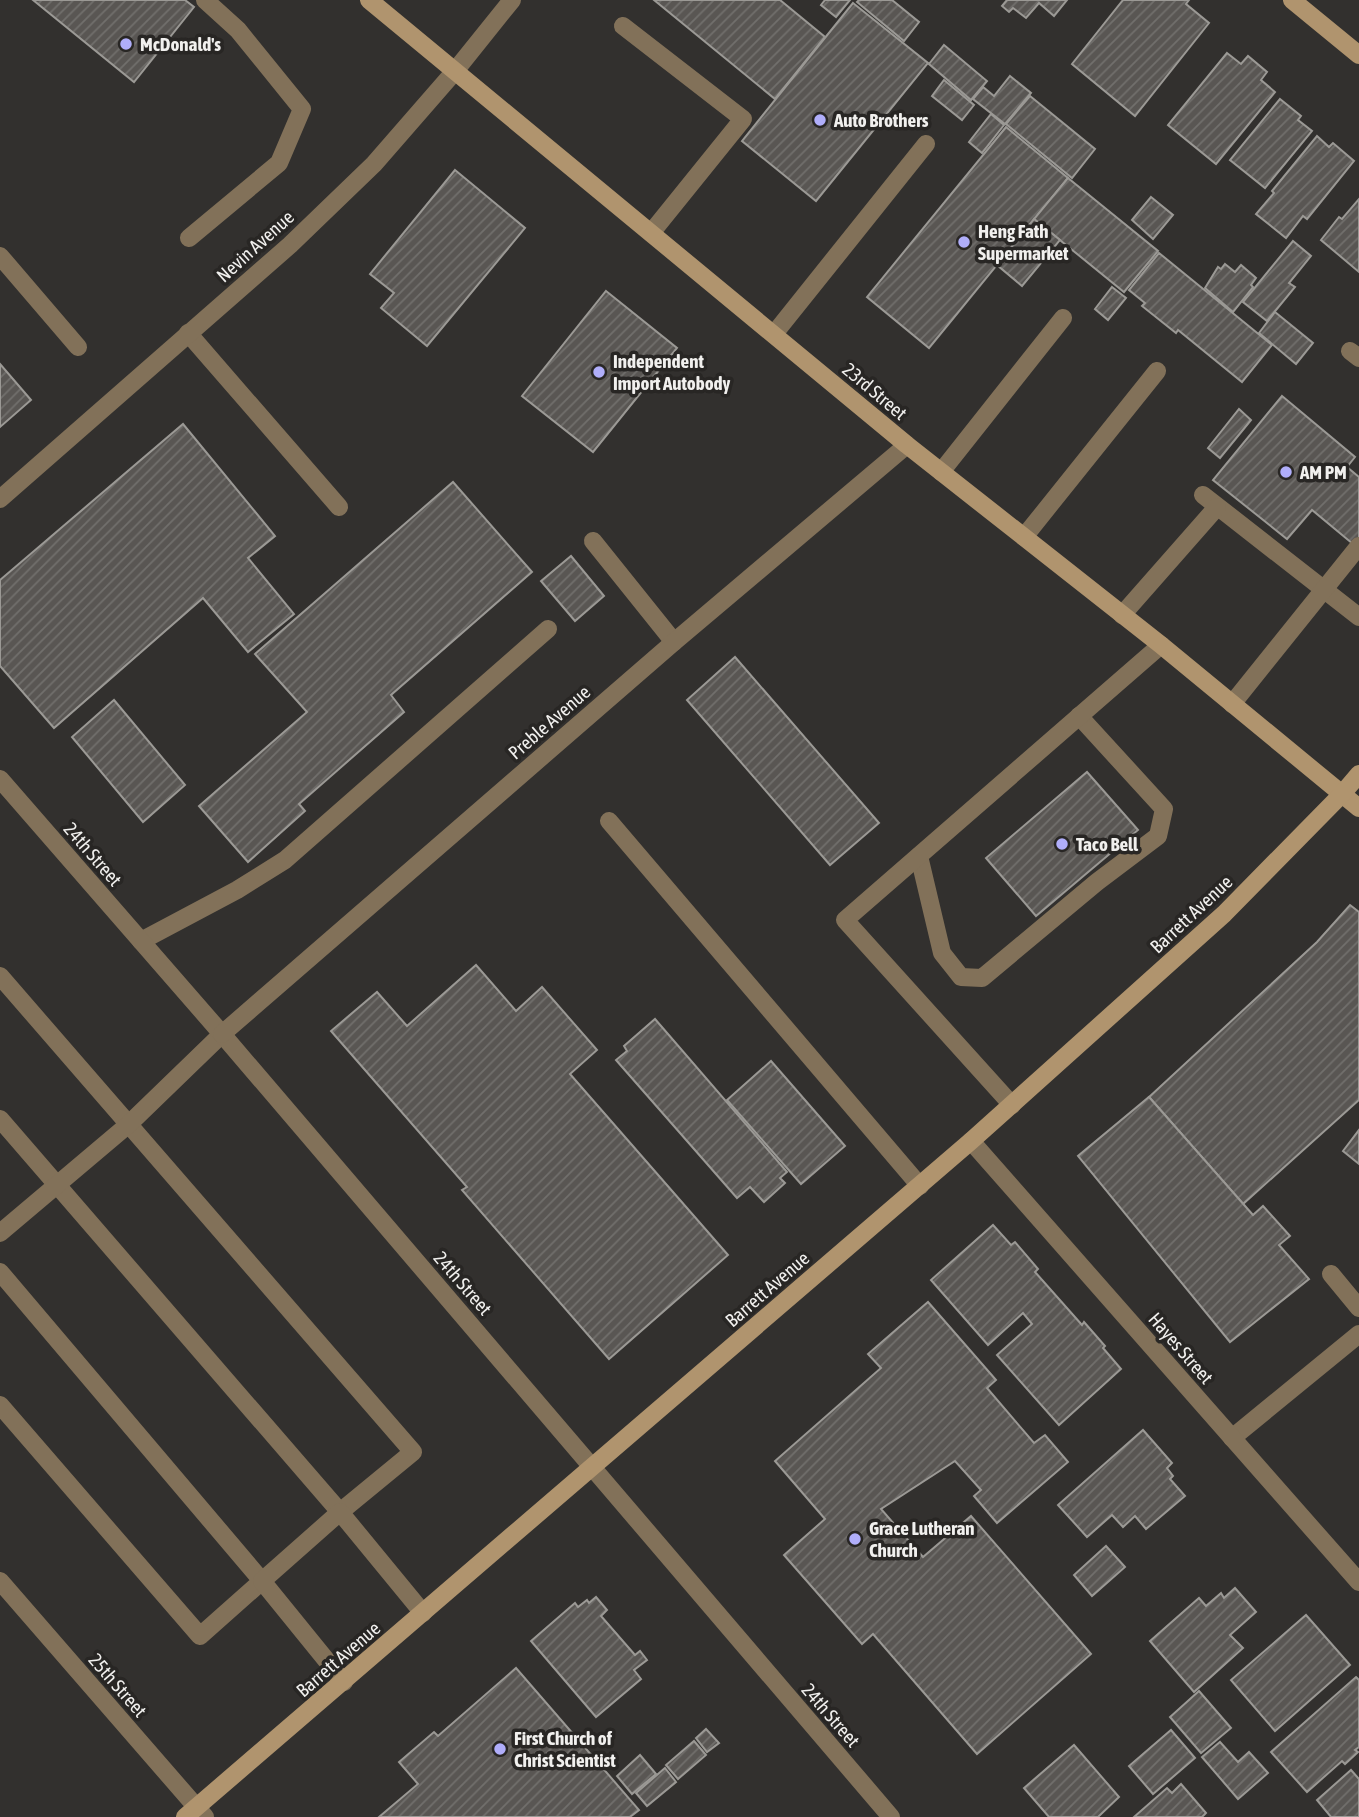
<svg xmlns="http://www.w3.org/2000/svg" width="1359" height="1817" viewBox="0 0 1359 1817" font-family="'Asap Condensed',sans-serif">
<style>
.building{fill:url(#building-hatch);stroke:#9b9995;stroke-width:2}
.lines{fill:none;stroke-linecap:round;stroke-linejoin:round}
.service{stroke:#827159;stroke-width:18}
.minor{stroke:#827159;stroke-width:18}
.secondary{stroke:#b0946e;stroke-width:18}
.poi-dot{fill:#b0aefa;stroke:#282624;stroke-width:2.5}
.labels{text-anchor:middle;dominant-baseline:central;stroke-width:7;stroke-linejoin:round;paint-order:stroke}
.poi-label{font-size:19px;font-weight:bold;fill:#f1f0ee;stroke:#282624;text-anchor:start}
.street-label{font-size:19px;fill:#f1f0ee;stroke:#282624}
</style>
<defs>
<pattern id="building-hatch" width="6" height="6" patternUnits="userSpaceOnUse" patternTransform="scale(1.75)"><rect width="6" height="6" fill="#595653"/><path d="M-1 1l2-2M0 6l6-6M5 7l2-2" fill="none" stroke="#716f6c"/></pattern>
</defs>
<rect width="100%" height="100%" fill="#32302e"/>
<g class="building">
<path d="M 33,0 L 185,0 L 194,7 L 134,82 Z"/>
<path d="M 654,0 L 780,0 L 825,37 L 775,99 Z"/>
<path d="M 825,0 L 850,0 L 836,17 L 821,5 Z"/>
<path d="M 859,0 L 892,0 L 919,22 L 904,41 L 857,2 Z"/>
<path d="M 1007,0 L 1067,0 L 1054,16 L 1039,3 L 1026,18 L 1013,8 L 1009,12 L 1002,6 Z"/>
<path d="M 1123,0 L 1189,0 L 1186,4 L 1209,23 L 1135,116 L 1072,64 Z"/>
<path d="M 853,3 L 928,63 L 816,201 L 742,141 Z"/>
<path d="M 944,45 L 987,81 L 971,100 L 929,64 Z"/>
<path d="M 1227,53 L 1241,64 L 1248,56 L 1267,72 L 1261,80 L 1275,92 L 1216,164 L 1168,125 Z"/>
<path d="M 1010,76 L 1031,93 L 1005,124 L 973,99 L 983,87 L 994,96 Z"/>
<path d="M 944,80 L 974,105 L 962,120 L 932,96 Z"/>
<path d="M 1030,96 L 1095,149 L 1072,178 L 1006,124 Z"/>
<path d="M 1280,99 L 1301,116 L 1298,120 L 1312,131 L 1265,188 L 1230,160 Z"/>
<path d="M 991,114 L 1004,125 L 982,153 L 969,142 Z"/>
<path d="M 1006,127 L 1068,178 L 929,348 L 867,297 Z"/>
<path d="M 1317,136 L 1329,147 L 1333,143 L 1354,161 L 1307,219 L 1303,216 L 1286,238 L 1256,214 L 1274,193 L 1272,191 Z"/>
<path d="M 455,170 L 525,228 L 427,346 L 381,308 L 394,293 L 370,274 Z"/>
<path d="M 1068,178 L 1158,251 L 1124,292 L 1034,219 Z"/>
<path d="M 1151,197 L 1173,215 L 1153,239 L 1132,220 Z"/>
<path d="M 1359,199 L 1359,272 L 1321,240 L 1339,217 L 1342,219 Z"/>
<path d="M 1034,219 L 1060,240 L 1022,286 L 997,265 Z"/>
<path d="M 1293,241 L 1311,256 L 1289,283 L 1295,287 L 1267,321 L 1243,302 Z"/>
<path d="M 1159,253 L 1272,345 L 1242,382 L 1178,330 L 1176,333 L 1142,306 L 1145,303 L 1129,290 Z"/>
<path d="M 1225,264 L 1235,272 L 1241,265 L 1256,278 L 1251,285 L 1253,287 L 1233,312 L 1205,288 L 1218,267 L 1221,269 Z"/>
<path d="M 1112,287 L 1126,298 L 1108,320 L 1095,309 Z"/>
<path d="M 606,291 L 677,348 L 593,452 L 522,396 Z"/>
<path d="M 1275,312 L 1313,343 L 1296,364 L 1259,333 Z"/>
<path d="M 0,364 L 31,400 L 0,427 Z"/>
<path d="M 1282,396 L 1355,457 L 1347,467 L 1359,477 L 1359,549 L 1312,510 L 1287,539 L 1213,480 Z"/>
<path d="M 1239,409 L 1251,420 L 1220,458 L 1208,448 Z"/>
<path d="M 183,424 L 275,536 L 248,558 L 294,614 L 248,652 L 203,598 L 54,728 L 0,666 L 0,580 Z"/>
<path d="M 453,482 L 532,572 L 391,695 L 404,712 L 299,804 L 305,811 L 248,862 L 199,806 L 307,712 L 255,654 Z"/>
<path d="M 571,556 L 604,596 L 575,621 L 541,581 Z"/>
<path d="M 735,657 L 879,823 L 830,865 L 687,700 Z"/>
<path d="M 114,700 L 185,785 L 143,822 L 72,737 Z"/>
<path d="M 1087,772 L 1138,830 L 1036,916 L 986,858 Z"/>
<path d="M 1350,905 L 1359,912 L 1359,1100 L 1243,1204 L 1149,1097 L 1317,942 Z"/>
<path d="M 476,965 L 516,1011 L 542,987 L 597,1050 L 570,1074 L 728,1255 L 609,1359 L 462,1190 L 467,1187 L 331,1031 L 377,992 L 407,1026 Z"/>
<path d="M 655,1019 L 787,1172 L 780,1178 L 785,1183 L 764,1202 L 750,1187 L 737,1198 L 616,1060 L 627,1051 L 624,1046 Z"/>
<path d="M 771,1061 L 845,1146 L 801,1184 L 727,1100 Z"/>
<path d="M 1149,1097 L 1253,1215 L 1263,1206 L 1290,1236 L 1279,1245 L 1309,1279 L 1230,1342 L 1078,1156 Z"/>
<path d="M 1359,1130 L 1359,1164 L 1343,1151 Z"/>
<path d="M 993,1225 L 1011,1245 L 1015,1242 L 1038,1269 L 1035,1272 L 1082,1325 L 1084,1322 L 1105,1346 L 1103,1348 L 1121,1369 L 1059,1425 L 997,1355 L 1032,1324 L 1023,1313 L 988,1345 L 931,1280 Z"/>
<path d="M 928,1302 L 996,1380 L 987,1388 L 1034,1443 L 1045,1435 L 1068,1462 L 997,1523 L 974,1496 L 981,1490 L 955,1461 L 881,1509 L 923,1557 L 971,1516 L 1091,1654 L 977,1754 L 873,1634 L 862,1644 L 784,1555 L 825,1519 L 775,1461 L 881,1368 L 868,1354 Z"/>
<path d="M 1143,1430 L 1172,1463 L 1167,1468 L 1173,1476 L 1170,1479 L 1185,1496 L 1146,1529 L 1135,1516 L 1123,1527 L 1112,1515 L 1087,1537 L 1058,1505 Z"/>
<path d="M 1106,1546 L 1125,1567 L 1092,1596 L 1074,1575 Z"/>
<path d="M 1235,1588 L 1256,1612 L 1230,1635 L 1243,1648 L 1194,1692 L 1150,1641 L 1199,1598 L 1206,1606 L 1221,1593 L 1224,1598 Z"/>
<path d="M 596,1597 L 607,1610 L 601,1616 L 635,1655 L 640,1651 L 647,1660 L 634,1670 L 641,1679 L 596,1717 L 531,1641 L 575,1603 L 578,1607 L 587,1600 L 589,1603 Z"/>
<path d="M 1306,1615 L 1350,1665 L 1275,1731 L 1231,1680 Z"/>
<path d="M 516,1668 L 639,1810 L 630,1817 L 379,1817 L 418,1784 L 399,1762 L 434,1732 L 438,1736 Z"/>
<path d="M 1356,1677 L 1359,1680 L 1359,1747 L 1355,1750 L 1358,1752 L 1345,1764 L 1342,1761 L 1307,1792 L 1271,1752 Z"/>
<path d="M 1199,1691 L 1231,1728 L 1201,1753 L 1170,1717 Z"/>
<path d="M 706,1729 L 719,1743 L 707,1752 L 696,1738 Z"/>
<path d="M 1171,1730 L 1195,1758 L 1153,1794 L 1129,1766 Z"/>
<path d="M 694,1741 L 706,1755 L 678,1779 L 666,1765 Z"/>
<path d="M 1220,1742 L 1238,1762 L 1249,1752 L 1268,1773 L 1238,1799 L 1202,1757 Z"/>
<path d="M 1074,1745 L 1119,1797 L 1098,1817 L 1049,1817 L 1024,1788 Z"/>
<path d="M 640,1755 L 656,1774 L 632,1794 L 617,1776 Z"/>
<path d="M 665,1768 L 676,1782 L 647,1806 L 636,1793 Z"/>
<path d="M 1351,1770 L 1359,1779 L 1359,1817 L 1331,1817 L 1317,1800 Z"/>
<path d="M 1181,1784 L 1206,1813 L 1202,1817 L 1134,1817 L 1167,1788 L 1172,1793 Z"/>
</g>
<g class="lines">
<g class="service">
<path d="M 623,26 L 743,119 L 651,233"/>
<path d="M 189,238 L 279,163 L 302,109 L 238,30 L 205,0"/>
<path d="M 0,256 L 78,347"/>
<path d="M 188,333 L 339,507"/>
<path d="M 774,334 L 926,144"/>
<path d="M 1350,351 L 1359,358"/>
<path d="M 941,472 L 1063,318"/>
<path d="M 1203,495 L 1359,617"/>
<path d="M 1024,537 L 1157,371"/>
<path d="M 593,541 L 674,642"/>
<path d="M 1122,615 L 1217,507"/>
<path d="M 1232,704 L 1359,546"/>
<path d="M 609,821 L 920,1186"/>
<path d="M 919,856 L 942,953 L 961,977 L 982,978 L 1097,882 L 1158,836 L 1164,809 L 1079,716"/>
<path d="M 141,941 L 237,890 L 285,860 L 548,629"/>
<path d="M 0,976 L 413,1452 L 340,1512 L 0,1119"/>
<path d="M 1012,1105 L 845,920 L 1161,645"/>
<path d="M 0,1233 L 129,1124 L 222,1034"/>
<path d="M 0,1272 L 262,1581 L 200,1636 L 0,1405"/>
<path d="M 1331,1274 L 1359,1308"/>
<path d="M 1232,1438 L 1359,1334"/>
<path d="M 344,1682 L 262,1581 L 340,1512 L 423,1613"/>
</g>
<g class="minor">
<path d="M 0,499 L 290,245 L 374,164 L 455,71 L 512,0"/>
<path d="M 0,779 L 222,1034 L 891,1817"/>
<path d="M 222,1034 L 674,642 L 907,445"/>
<path d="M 971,1141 L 1359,1582"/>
<path d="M 0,1581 L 205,1817"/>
</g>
<g class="secondary">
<path d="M 369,0 L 907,445 L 1161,645 L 1359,808"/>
<path d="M 1292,0 L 1359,55"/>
<path d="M 185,1817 L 971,1141 L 1224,914 L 1342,794 L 1359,774"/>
</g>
</g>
<g class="poi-dot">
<circle cx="126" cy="44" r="7"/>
<circle cx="820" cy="120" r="7"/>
<circle cx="964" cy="242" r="7"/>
<circle cx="599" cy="372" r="7"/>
<circle cx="1286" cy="472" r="7"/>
<circle cx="1062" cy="844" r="7"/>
<circle cx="855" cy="1539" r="7"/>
<circle cx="500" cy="1749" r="7"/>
</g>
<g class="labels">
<g class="poi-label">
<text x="140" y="44">McDonald's</text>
<text x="834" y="120">Auto Brothers</text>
<text x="978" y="231">Heng Fath<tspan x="978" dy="22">Supermarket</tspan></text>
<text x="613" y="361">Independent<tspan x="613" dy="22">Import Autobody</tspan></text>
<text x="1300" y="472">AM PM</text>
<text x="1076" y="844">Taco Bell</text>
<text x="869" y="1528">Grace Lutheran<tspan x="869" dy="22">Church</tspan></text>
<text x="514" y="1738">First Church of<tspan x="514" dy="22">Christ Scientist</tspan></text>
</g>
<g class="street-label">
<text transform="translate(255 246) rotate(-42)">Nevin Avenue</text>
<text transform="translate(875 391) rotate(40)">23rd Street</text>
<text transform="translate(549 722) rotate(-41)">Preble Avenue</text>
<text transform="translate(93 854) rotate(49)">24th Street</text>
<text transform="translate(1191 914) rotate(-43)">Barrett Avenue</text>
<text transform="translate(463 1283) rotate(49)">24th Street</text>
<text transform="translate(767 1289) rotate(-41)">Barrett Avenue</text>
<text transform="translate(1181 1348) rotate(49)">Hayes Street</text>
<text transform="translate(338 1659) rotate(-41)">Barrett Avenue</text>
<text transform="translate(118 1685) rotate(49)">25th Street</text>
<text transform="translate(831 1715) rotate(49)">24th Street</text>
</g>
</g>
</svg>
